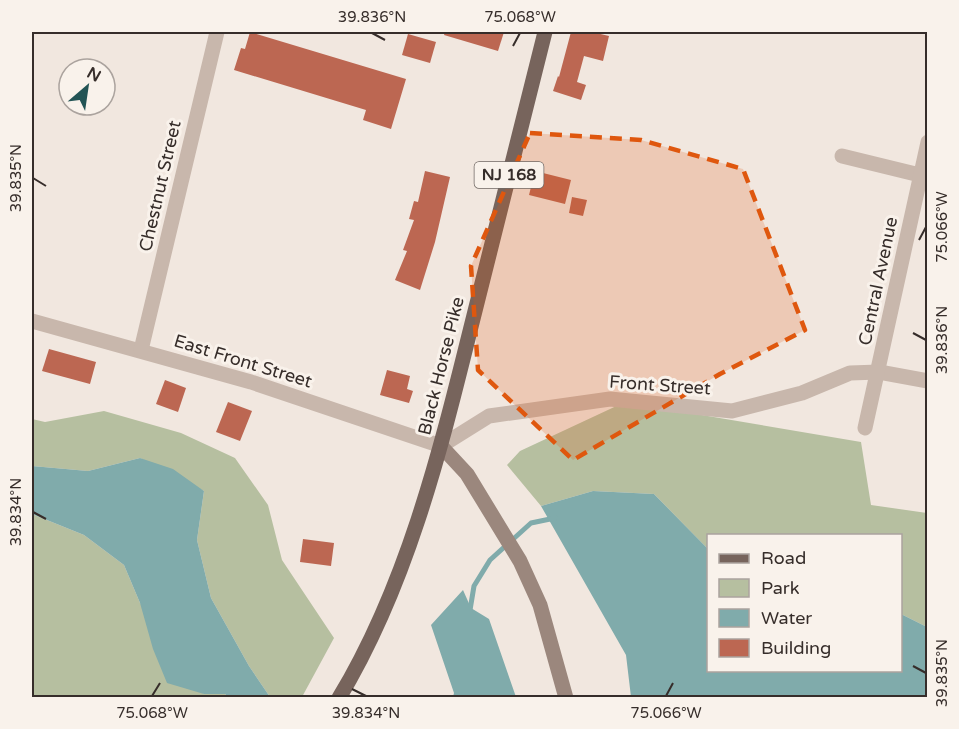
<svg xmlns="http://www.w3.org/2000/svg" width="959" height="729" viewBox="0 0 959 729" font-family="'Varela Round',sans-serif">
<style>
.green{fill:#b6bfa0}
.water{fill:#80abab}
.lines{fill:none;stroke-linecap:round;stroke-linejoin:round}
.stream{stroke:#80abab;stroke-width:5}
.building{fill:#bc6752}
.minor{stroke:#c8b7ac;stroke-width:15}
.secondary{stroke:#9b877d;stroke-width:15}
.primary{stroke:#77645c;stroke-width:15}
.marked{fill:#df570e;fill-opacity:0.2;stroke:#df570e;stroke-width:4.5;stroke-dasharray:12 8;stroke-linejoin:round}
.ticks{fill:none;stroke:#362d2a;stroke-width:2}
.labels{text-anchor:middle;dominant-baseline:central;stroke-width:6;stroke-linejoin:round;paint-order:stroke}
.shield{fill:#f9f2eb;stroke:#706864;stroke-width:1.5}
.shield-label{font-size:16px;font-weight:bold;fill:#362d2a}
.street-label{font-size:18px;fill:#362d2a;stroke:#f9f2eb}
.neatline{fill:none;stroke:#362d2a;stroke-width:2}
.ticks-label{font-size:15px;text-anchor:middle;fill:#362d2a}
</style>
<rect width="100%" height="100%" fill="#f1e7df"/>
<g class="green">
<path d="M 625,402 L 861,442 L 871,505 L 927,513 L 927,627 L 901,614 L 900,536 L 708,536 L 708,549 L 654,494 L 593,491 L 541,506 L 507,465 L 520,451 Z"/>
<path d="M 104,411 L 181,433 L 235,458 L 268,505 L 282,560 L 334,638 L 302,697 L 270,697 L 249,666 L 211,598 L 197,540 L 204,491 L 140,458 L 88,471 L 32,466 L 32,419 L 45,422 Z"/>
<path d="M 32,514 L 84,535 L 124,565 L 140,603 L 204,694 L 225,694 L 228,697 L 32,697 Z"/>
</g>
<g class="water">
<path d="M 140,458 L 173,469 L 204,491 L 197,540 L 211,598 L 249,666 L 270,697 L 228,697 L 225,694 L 204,694 L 167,683 L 153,649 L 140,603 L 124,565 L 84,535 L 32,514 L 32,466 L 88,471 Z"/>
<path d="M 593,491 L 654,494 L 708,549 L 708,670 L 900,670 L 901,614 L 927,627 L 927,697 L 631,697 L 626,655 L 541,506 Z"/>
<path d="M 463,590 L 471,608 L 489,619 L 516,697 L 453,697 L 454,693 L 431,625 Z"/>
</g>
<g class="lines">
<path class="stream" d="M 470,610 L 474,586 L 490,560 L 531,523 L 555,518"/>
</g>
<g class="building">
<path d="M 250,32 L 406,79 L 391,129 L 363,120 L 366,110 L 234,70 L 241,48 L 245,49 Z"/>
<path d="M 445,32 L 504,32 L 498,51 L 444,35 Z"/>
<path d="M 571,32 L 592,32 L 609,36 L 603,61 L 584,56 L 577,82 L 586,85 L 581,100 L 553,91 L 558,76 L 559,77 Z"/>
<path d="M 408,34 L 436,42 L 430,63 L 402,55 Z"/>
<path d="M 425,171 L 450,177 L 435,242 L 420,290 L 395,280 L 407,251 L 403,250 L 414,220 L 409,219 L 414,201 L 418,202 Z"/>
<path d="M 535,171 L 571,180 L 565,204 L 529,195 Z"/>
<path d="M 572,197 L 587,200 L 583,216 L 569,213 Z"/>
<path d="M 49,349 L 96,362 L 90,384 L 42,371 Z"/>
<path d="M 387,370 L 410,376 L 407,389 L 413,391 L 409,403 L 380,395 Z"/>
<path d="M 165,380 L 186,388 L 178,412 L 156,404 Z"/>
<path d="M 228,402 L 252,411 L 240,441 L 216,432 Z"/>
<path d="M 303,539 L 334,543 L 331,566 L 300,562 Z"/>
</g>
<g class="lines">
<g class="minor">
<path d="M 842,156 L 928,177"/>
<path d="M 32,321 L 251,382 L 441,446 L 489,416 L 610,399 L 732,411 L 802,393 L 850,373 L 879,372 L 928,381"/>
<path d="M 141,350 L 217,32"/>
<path d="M 865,428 L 928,142"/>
</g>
<path class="secondary" d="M 441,446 L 467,474 L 520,561 L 540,605 L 566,698"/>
<path class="primary" d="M 339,698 C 406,587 439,456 470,331 C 495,231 520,131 545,32"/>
</g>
<path class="marked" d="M 530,133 L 641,140 L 743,169 L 805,330 L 720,374 L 573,460 L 478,370 L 471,266 Z"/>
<path class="ticks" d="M 372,33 L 385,40M 513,46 L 520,33M 33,178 L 46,186M 919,240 L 926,227M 913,333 L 926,340M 33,512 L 46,519M 913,666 L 926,673M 352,689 L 366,696M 152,696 L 160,683M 666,696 L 673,683"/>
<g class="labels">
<rect class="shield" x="474.5" y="162" width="69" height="26" rx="4.5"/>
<g class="shield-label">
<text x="509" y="175">NJ 168</text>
</g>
<g class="street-label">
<text transform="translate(160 186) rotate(-77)">Chestnut Street</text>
<text transform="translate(878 281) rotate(-78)">Central Avenue</text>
<text transform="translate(243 361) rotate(17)">East Front Street</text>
<text transform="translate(441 366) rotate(-76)">Black Horse Pike</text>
<text transform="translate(660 385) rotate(4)">Front Street</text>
</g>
</g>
<rect width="959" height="729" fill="none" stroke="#f9f2eb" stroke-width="66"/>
<rect x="707" y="534" width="195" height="138" fill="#f9f2eb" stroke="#aba39e" stroke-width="1.5"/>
<rect x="719" y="554" width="30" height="9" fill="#77645c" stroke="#aba39e" stroke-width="1.5"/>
<text x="761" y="564" font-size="18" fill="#362d2a">Road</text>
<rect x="719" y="579" width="30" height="18" fill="#b6bfa0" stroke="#aba39e" stroke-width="1.5"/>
<text x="761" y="594" font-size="18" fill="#362d2a">Park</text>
<rect x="719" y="609" width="30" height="18" fill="#80abab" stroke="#aba39e" stroke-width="1.5"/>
<text x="761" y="624" font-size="18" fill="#362d2a">Water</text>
<rect x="719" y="639" width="30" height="18" fill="#bc6752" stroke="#aba39e" stroke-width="1.5"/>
<text x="761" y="654" font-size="18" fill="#362d2a">Building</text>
<g transform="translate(87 87) rotate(29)"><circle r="28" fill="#f9f2eb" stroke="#aba39e" stroke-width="1.5"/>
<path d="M0-4.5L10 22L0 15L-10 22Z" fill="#235455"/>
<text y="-9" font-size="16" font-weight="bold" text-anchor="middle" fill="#362d2a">N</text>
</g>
<rect x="33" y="33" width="893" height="663" class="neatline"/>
<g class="ticks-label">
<text x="372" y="22">39.836°N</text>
<text x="520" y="22">75.068°W</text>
<text transform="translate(16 178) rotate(-90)" y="5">39.835°N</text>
<text transform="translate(942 227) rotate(-90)" y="5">75.066°W</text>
<text transform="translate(942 340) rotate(-90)" y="5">39.836°N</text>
<text transform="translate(16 512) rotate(-90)" y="5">39.834°N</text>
<text transform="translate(942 673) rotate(-90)" y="5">39.835°N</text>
<text x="152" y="718">75.068°W</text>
<text x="366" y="718">39.834°N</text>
<text x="666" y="718">75.066°W</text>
</g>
</svg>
